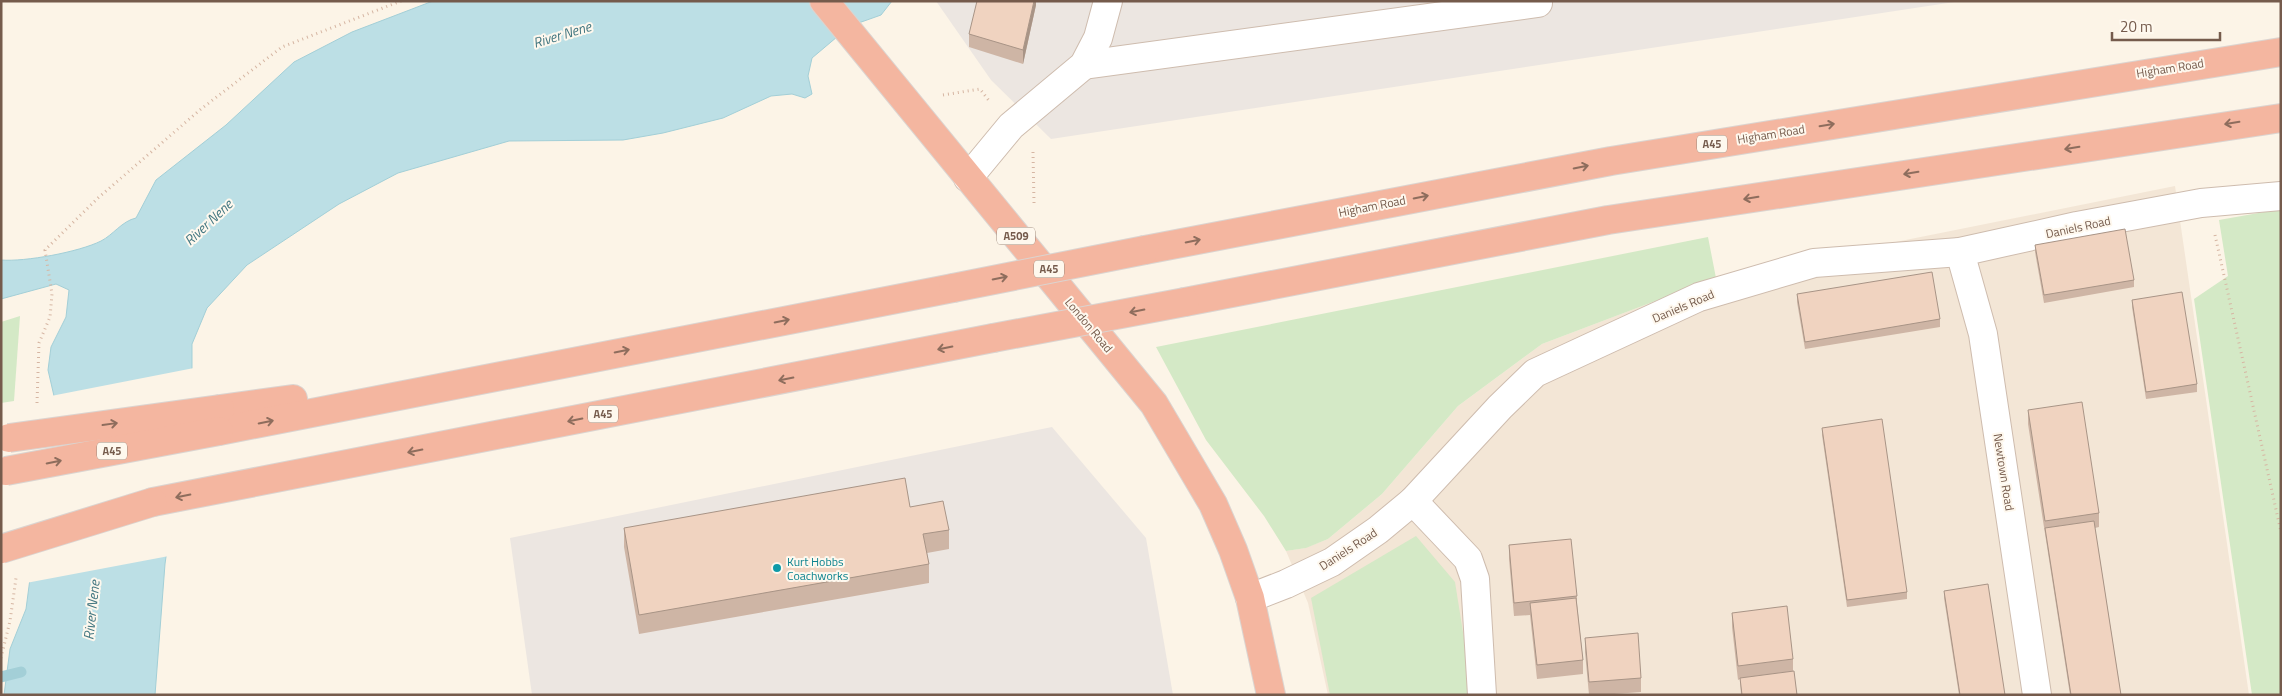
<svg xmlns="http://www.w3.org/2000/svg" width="2282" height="696" viewBox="0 0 2282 696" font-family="'Titillium Web',sans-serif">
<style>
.residential{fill:#f3e6d6}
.industrial{fill:#ece6e1}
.green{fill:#d4e9c6}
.water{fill:#bcdfe5;stroke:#a3cfd7}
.pier{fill:#fcf4e7}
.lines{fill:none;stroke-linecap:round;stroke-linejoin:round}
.stream{stroke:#a3cfd7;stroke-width:11}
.minor-casing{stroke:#cebcae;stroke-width:30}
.highway-casing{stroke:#dbd4d0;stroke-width:30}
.path{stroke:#d6b6a3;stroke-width:3;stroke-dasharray:1 4;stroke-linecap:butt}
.minor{stroke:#fff;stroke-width:28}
.highway{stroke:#f4b6a0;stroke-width:28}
.highway-bridge-casing{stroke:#dbd4d0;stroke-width:30;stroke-linecap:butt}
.highway-bridge{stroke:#f4b6a0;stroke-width:28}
.wall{fill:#ceb5a5}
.shaded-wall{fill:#a89486}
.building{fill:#f0d3c0;stroke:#a89486}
.oneway{stroke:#8e6d5d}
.culture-dot{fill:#0f9aa8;stroke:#fef8ee;stroke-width:2}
.labels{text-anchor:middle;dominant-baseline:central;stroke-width:4;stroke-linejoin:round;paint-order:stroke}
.shield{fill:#fef8ee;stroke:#9e8a7d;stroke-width:1}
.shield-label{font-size:11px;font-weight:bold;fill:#755b4c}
.street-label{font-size:12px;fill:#755b4c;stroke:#fef8ee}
.culture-label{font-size:12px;fill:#0d838f;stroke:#fef8ee;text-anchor:start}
.water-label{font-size:14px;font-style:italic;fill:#437781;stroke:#fef8ee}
</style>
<rect width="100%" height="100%" fill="#fcf4e7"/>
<path class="residential" d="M 2175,186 L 2249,695 L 1328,695 L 1308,603 L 1286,551 L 1305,548 L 1328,539 L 1382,494 L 1458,406 L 1542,344 L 1716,278 Z"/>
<g class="industrial">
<path d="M 936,1 L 1961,1 L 1051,139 L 991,80 Z"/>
<path d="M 1052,427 L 1146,538 L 1173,695 L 532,695 L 510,538 Z"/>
</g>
<g class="green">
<path d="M 2281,209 L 2281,695 L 2252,695 L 2194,299 L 2228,276 L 2219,220 Z"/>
<path d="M 1708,237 L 1716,278 L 1542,344 L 1458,406 L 1382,494 L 1328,539 L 1306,548 L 1286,551 L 1264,516 L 1206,440 L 1156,347 Z"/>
<path d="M 20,316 L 14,401 L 1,403 L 1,322 Z"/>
<path d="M 1416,536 L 1455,582 L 1473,695 L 1330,695 L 1311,598 Z"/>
</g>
<path class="water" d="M 433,1 L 892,1 L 881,15 L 850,26 L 812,58 L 808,76 L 812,94 L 805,98 L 792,94 L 771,96 L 723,118 L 663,133 L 623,140 L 509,141 L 398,173 L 339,204 L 247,265 L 207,308 L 192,344 L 192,369 L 165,564 L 155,695 L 4,695 L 10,649 L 26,609 L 54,396 L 48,370 L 51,347 L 66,317 L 69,290 L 56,284 L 1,299 L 1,260 C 25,262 79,252 101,241 C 113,235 122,221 136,218 L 156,180 L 226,125 L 294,62 L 352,32 Z"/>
<path class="pier" d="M 194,368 L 169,556 L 26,583 L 51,396 Z"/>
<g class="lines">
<path class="stream" d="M 1,677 L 21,672"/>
<defs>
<g id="minor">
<path d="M 1084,65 L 1538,3 L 1538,1"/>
<path d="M 968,178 L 1011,126 L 1084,65 L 1098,38 L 1108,1"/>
<path d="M 1960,252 L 1983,334 L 2037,695"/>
<path d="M 1413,501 L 1468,559 L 1475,579 L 1482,695"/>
<path d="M 1250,598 L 1286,584 L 1332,562 L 1378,530 L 1413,501 L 1500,407 L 1535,373 L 1699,297 L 1814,263 L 1960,252 L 2077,226 L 2201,203 L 2281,196"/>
</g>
<g id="highway">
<path d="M 824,1 L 1154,404 L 1213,504 L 1233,550 L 1250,598 L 1271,695"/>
<path d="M 1145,250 L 1611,161 L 2281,52"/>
<path d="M 1185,302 L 1608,220 L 2281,118"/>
<path d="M 220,409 L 293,399"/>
<path d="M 219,431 L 953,288"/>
<path d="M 153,502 L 993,338"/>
</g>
</defs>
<use href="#minor" class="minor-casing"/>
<use href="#highway" class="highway-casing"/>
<g class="path">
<path d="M 943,95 L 980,89 L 990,102"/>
<path d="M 1033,152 L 1034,203"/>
<path d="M 2215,235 L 2281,532"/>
<path d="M 37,403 L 39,343 L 50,317 L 52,294 L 45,250 L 98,198 L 201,109 L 282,47 L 401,1"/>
<path d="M 1,658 L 10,621 L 16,578"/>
</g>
<use href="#minor" class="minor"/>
<use href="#highway" class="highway"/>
<defs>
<g id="highway-bridge">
<path d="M 953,288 L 1145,250"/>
<path d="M 993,338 L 1185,302"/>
<path d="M 9,438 L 220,409"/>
<path d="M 6,471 L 219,431"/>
<path d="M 1,549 L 153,502"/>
</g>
</defs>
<use href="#highway-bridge" class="highway-bridge-casing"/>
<use href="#highway-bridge" class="highway-bridge"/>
</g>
<g class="wall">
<path d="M 1036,1 L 1036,5 L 1023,64 L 969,47 L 969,34 Z"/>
<path d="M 2035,245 L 2134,280 L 2134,287 L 2044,303 L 2035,252 Z"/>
<path d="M 1797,294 L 1940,319 L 1940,327 L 1805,349 L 1797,302 Z"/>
<path d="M 2132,300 L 2197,384 L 2197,392 L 2146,399 L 2132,307 Z"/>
<path d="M 2028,410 L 2099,513 L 2099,527 L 2095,528 L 2121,695 L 2070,695 L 2028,424 Z"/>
<path d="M 1822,428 L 1907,592 L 1907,599 L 1847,607 L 1822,435 Z"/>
<path d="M 624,528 L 949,530 L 949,549 L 927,553 L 929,564 L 929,583 L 639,634 L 624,547 Z"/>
<path d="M 1509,545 L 1577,596 L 1577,604 L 1583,660 L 1583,674 L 1537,679 L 1530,615 L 1514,616 L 1509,559 Z"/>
<path d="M 1944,591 L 2005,695 L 1959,695 L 1944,598 Z"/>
<path d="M 1732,613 L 1793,659 L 1793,671 L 1797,695 L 1741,695 L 1740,679 L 1738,680 L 1732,627 Z"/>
<path d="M 1585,638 L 1641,678 L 1641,692 L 1601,695 L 1589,695 L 1585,652 Z"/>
</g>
<path class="shaded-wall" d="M 1034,1 L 1036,1 L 1036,5 L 1023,64 L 1023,50 Z"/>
<g class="building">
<path d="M 977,1 L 1034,1 L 1023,50 L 969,34 Z"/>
<path d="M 2125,229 L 2134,280 L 2044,295 L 2035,245 Z"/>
<path d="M 1932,272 L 1940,319 L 1805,342 L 1797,294 Z"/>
<path d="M 2182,292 L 2197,384 L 2146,392 L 2132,300 Z"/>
<path d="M 2082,402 L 2099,513 L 2045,521 L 2028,410 Z"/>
<path d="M 1882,419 L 1907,592 L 1847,600 L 1822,428 Z"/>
<path d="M 905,478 L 910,507 L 943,501 L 949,530 L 923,534 L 929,564 L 639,615 L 624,528 Z"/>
<path d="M 2094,521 L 2121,695 L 2071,695 L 2045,528 Z"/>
<path d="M 1571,539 L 1577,596 L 1514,603 L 1509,545 Z"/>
<path d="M 1988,584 L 2005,695 L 1960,695 L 1944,591 Z"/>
<path d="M 1576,598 L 1583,660 L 1537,665 L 1530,603 Z"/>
<path d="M 1787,606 L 1793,659 L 1738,666 L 1732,613 Z"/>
<path d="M 1638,633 L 1641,678 L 1589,682 L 1585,638 Z"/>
<path d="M 1794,671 L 1797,695 L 1742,695 L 1740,678 Z"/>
</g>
<defs><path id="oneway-shaft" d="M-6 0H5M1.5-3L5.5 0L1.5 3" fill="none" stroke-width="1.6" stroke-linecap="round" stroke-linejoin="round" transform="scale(1.25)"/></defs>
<g class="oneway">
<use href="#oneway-shaft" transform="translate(2232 123) rotate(171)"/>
<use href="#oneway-shaft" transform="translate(1827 125) rotate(-9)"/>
<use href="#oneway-shaft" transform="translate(2072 148) rotate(171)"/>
<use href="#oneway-shaft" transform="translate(1581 167) rotate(-11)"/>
<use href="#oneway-shaft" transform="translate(1911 173) rotate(171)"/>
<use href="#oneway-shaft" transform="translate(1421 197) rotate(-11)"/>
<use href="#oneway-shaft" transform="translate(1751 198) rotate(171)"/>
<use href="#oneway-shaft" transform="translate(1193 241) rotate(-11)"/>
<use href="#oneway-shaft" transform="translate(1000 278) rotate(-11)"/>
<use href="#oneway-shaft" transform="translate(1137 311) rotate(169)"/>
<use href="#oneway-shaft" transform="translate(782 321) rotate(-11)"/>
<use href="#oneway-shaft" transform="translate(945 348) rotate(169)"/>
<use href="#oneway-shaft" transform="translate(622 351) rotate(-11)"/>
<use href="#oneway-shaft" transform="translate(786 379) rotate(169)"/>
<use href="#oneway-shaft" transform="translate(575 420) rotate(169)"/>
<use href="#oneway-shaft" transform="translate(266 422) rotate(-11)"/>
<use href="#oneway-shaft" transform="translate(110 424) rotate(-8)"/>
<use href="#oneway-shaft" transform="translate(415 451) rotate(169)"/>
<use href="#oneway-shaft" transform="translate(54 462) rotate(-11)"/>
<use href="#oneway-shaft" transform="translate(183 496) rotate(169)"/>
</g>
<circle class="culture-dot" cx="777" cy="568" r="5"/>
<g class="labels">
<g class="shield">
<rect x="1697" y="135.5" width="30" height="17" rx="4"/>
<rect x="997" y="227.5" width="38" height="17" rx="4"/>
<rect x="1034" y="260.5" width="30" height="17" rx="4"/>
<rect x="588" y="405.5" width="30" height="17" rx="4"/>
<rect x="97" y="442.5" width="30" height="17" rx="4"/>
</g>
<g class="shield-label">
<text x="1712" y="144">A45</text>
<text x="1016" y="236">A509</text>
<text x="1049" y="269">A45</text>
<text x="603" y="414">A45</text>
<text x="112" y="451">A45</text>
</g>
<g class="street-label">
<text transform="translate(2170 68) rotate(-9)">Higham Road</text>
<text transform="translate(1771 134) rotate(-9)">Higham Road</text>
<text transform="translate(1372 206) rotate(-11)">Higham Road</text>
<text transform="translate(2078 227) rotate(-12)">Daniels Road</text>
<text transform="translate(1683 306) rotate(-23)">Daniels Road</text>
<text transform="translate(1089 325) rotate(50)">London Road</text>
<text transform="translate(2004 472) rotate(81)">Newtown Road</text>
<text transform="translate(1348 549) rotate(-33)">Daniels Road</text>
</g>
<g class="culture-label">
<text x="787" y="561">Kurt Hobbs<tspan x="787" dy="14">Coachworks</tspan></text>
</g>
<g class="water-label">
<text transform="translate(562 34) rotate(-17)">River Nene</text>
<text transform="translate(208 222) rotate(-43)">River Nene</text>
<text transform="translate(91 610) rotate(-84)">River Nene</text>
</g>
</g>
<rect width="2282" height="696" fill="none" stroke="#755b4c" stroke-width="5"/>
<path d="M2112 32v8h108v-8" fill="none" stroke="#755b4c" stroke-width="2.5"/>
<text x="2120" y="32" font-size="15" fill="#755b4c" stroke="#fef8ee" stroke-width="4" paint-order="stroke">20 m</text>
</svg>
